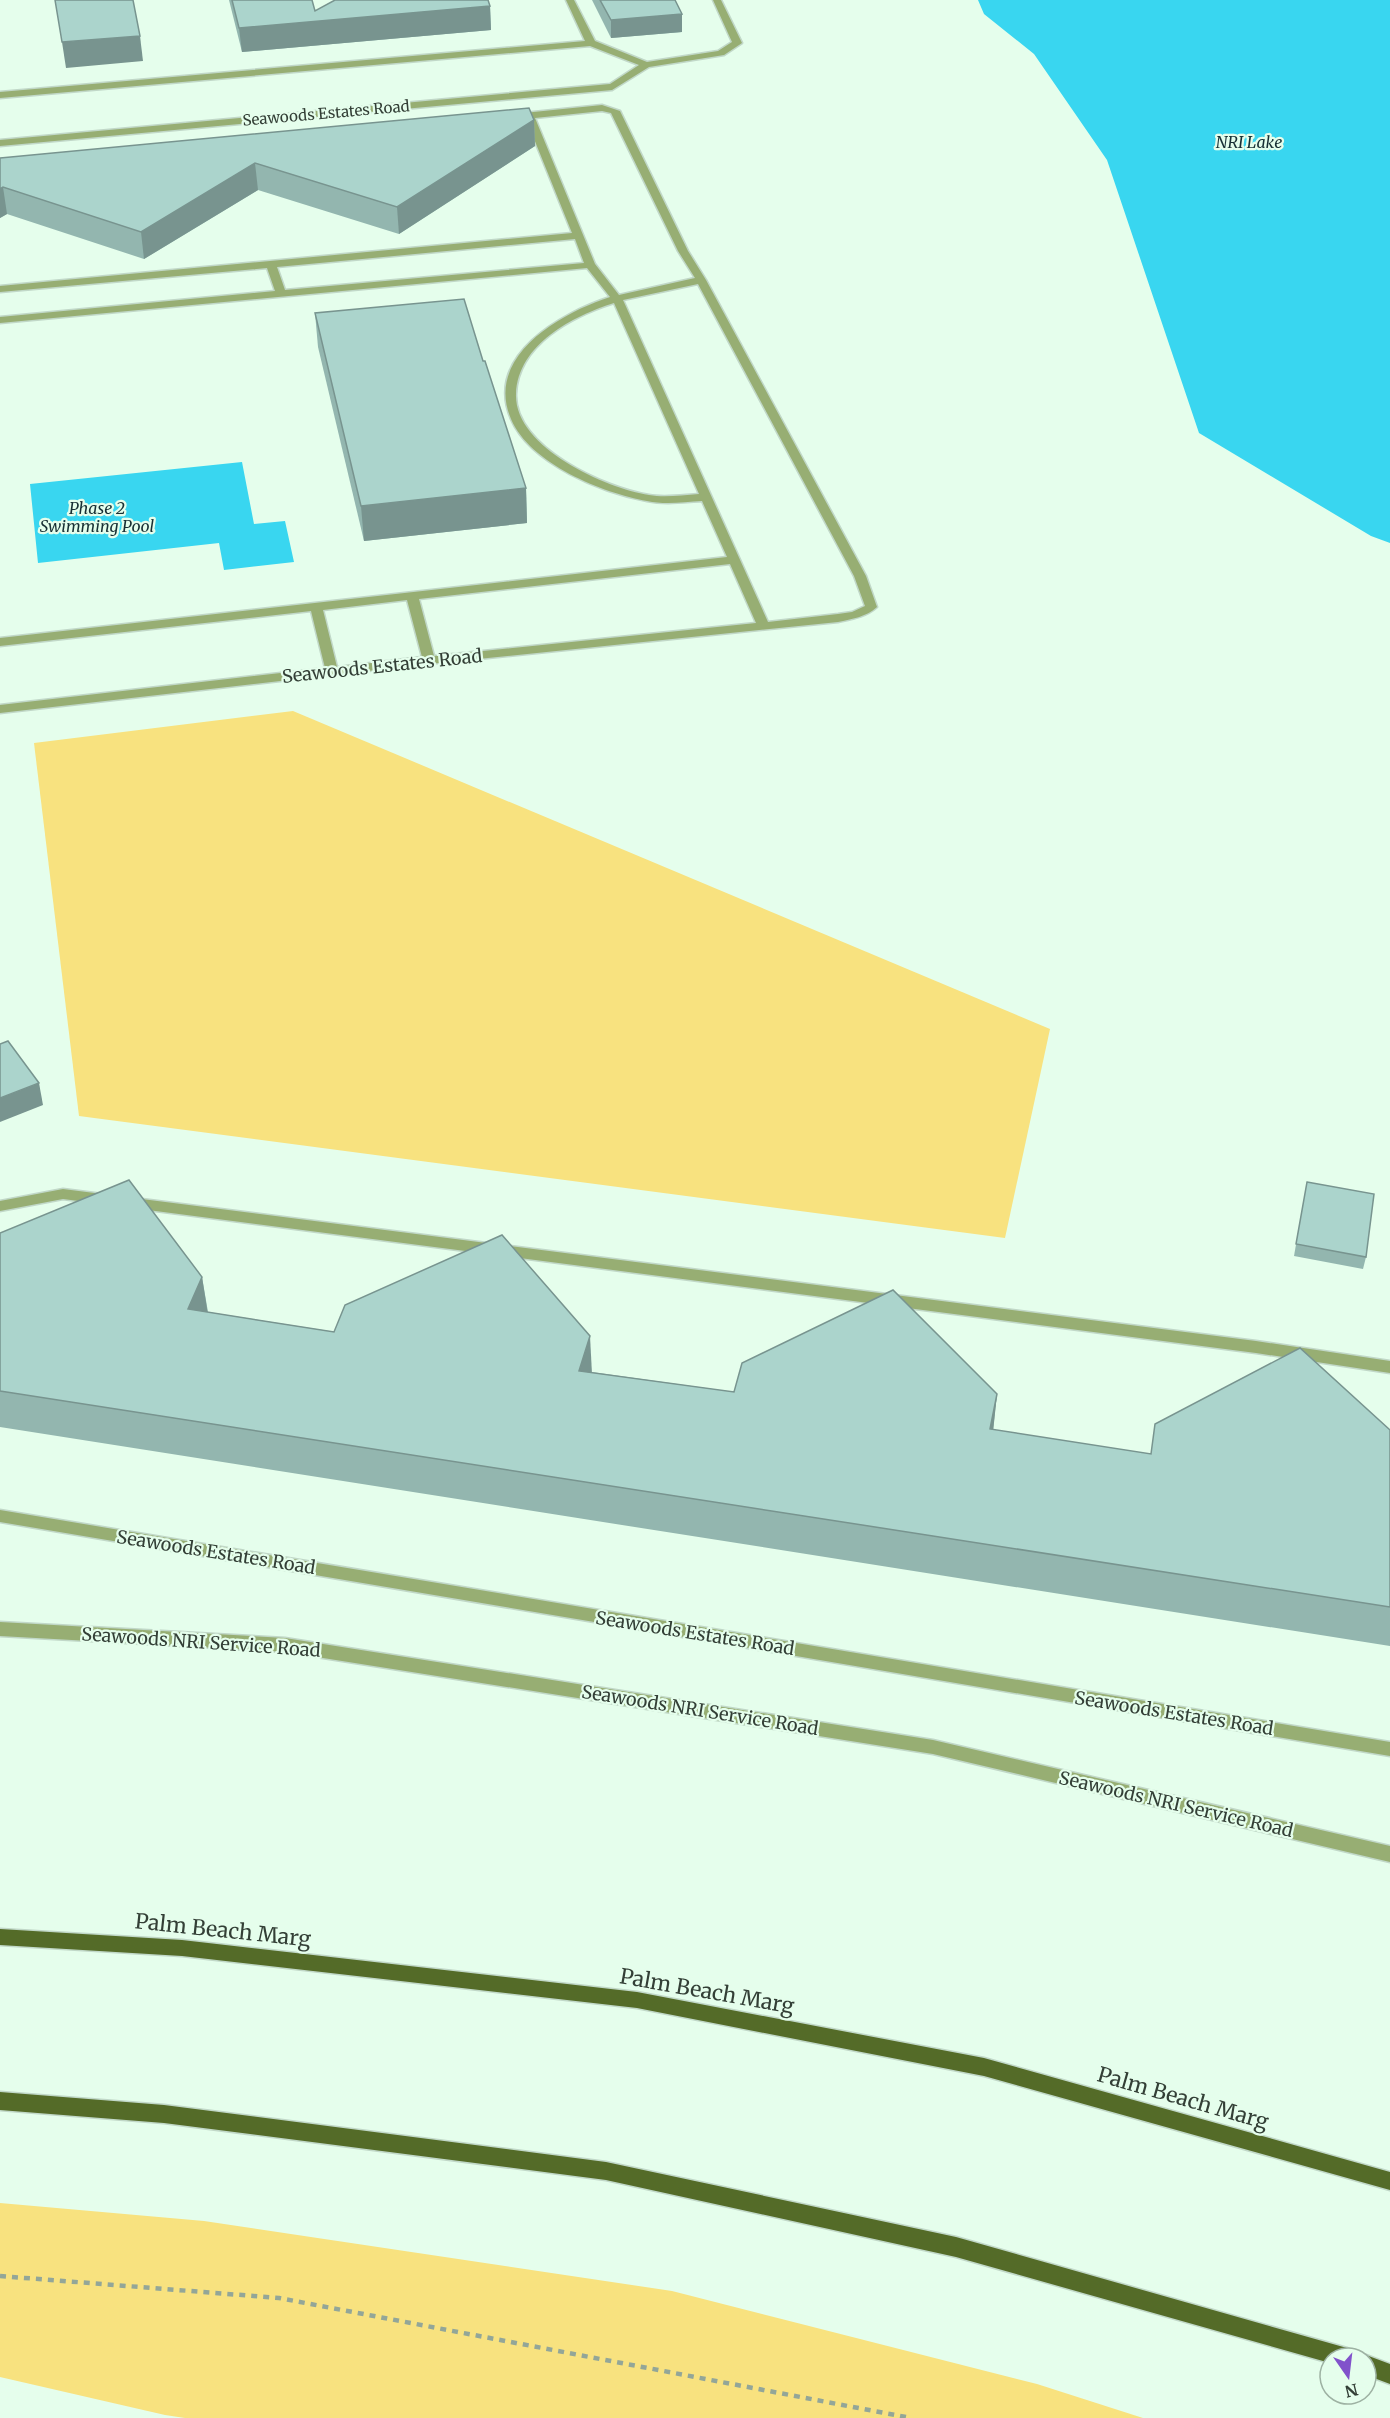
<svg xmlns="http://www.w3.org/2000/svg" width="1390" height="2418" viewBox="0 0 1390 2418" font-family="Merriweather,serif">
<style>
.green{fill:#f8e27f}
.water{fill:#39d6f0}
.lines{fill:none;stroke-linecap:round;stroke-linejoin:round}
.minor-casing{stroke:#c1d8c8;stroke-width:3}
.primary-casing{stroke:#c1d8c8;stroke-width:3}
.path{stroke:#93a698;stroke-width:4.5;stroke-dasharray:6 6;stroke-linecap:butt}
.minor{fill:#97ae73;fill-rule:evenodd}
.primary{fill:#546b28;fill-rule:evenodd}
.wall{fill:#93b6af}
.shaded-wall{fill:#78948f}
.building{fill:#abd4cc;stroke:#78948f;stroke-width:1.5}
.labels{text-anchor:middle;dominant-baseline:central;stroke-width:4.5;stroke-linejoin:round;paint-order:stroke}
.far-street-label{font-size:15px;fill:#333f36;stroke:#e5feec}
.far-water-label{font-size:16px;font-style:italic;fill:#172f34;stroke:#e5feec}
.street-label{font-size:18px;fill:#333f36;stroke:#e5feec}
.near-street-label{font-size:21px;fill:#333f36;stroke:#e5feec}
</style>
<rect width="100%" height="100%" fill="#e5feec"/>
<g class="green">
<path d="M 293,711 L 1050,1029 L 1005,1238 L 79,1116 L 34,743 Z"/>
<path d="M 0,2203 L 204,2221 L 672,2291 L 1037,2384 L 1143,2418 L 185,2418 L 165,2415 L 0,2377 Z"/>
</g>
<g class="water">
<path d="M 978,0 L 1390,0 L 1390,543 L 1371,536 L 1199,433 L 1107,160 L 1034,54 L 984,14 Z"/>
<path d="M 242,462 L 254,524 L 285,521 L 294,562 L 224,570 L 219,543 L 38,563 L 30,484 Z"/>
</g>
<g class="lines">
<defs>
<g id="minor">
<path d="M 566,0 L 574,0 L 595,41 L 647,62 L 718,51 L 732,42 L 713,0 L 721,0 L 742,43 L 724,55 L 649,67 L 612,90 L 0,146 L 0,140 L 610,84 L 639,65 L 590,46 L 0,98 L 0,92 L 585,41 Z"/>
<path d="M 602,105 L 620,111 L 688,251 L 706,280 L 866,576 L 877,607 C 866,617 852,619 838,622 L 429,664 L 0,713 L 0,705 L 325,668 L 311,611 L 0,646 L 0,638 L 727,557 L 702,501 C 684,502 665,505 647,501 C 603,493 530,464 511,419 C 484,356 561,313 610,297 L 587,268 L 0,323 L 0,317 L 275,291 L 267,268 L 0,292 L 0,286 L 572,233 L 526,119 L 514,120 L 509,117 L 514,114 ZM 602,111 L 611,113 L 678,251 L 695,278 L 619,295 L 595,264 L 535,118 ZM 575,239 L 584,263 L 285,290 L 277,267 ZM 698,284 L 854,576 L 865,606 L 852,612 L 838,614 L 768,622 L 623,300 ZM 614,303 L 699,494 C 682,495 665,498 649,495 C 605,488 514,447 516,394 C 518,344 573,316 614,303 ZM 730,564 L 756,623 L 434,656 L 419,599 ZM 407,600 L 422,657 L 337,667 L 323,610 Z"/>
<path d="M 63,1189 L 1256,1341 L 1390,1361 L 1390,1373 L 1256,1353 L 63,1199 L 0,1211 L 0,1201 Z"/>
<path d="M 0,1510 L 1390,1742 L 1390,1756 L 0,1522 Z"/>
<path d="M 0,1622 L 285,1638 L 933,1740 L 1390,1846 L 1390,1862 L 933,1754 L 285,1652 L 0,1636 Z"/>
</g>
<g id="primary">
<path d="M 0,1929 L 182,1940 L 637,1992 L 984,2058 L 1390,2172 L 1390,2190 L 984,2076 L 637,2008 L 182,1956 L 0,1945 Z"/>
<path d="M 0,2092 L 164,2105 L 606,2162 L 956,2237 L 1347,2348 L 1354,2351 L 1357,2358 L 1330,2358 L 1330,2363 L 956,2257 L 606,2180 L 164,2123 L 0,2110 Z"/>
<path d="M 1366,2355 L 1390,2364 L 1390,2384 L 1366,2375 L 1366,2358 L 1359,2358 Z"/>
</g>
</defs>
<use href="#minor" class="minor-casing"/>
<use href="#primary" class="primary-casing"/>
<path class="path" d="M 0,2276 L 279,2298 L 911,2418"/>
<use href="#minor" class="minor"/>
<use href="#primary" class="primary"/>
</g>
<g class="wall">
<path d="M 229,0 L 312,0 L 315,11 L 490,6 L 491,30 L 242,52 Z"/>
<path d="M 592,0 L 675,0 L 682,14 L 682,32 L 611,38 Z"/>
<path d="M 534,120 L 535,146 L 399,234 L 258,190 L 144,259 L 7,214 L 0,218 L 0,158 Z"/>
<path d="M 315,313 L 483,361 L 526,488 L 527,523 L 364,541 L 318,347 Z"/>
<path d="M 1307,1182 L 1366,1257 L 1363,1269 L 1294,1256 Z"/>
<path d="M 0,1233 L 202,1277 L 208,1312 L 592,1372 L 734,1392 L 997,1394 L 993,1430 L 1151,1454 L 1390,1430 L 1390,1646 L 0,1427 Z"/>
</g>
<g class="shaded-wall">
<path d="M 490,6 L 491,30 L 242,52 L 239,28 Z"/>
<path d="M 682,14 L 682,32 L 611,38 L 611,20 Z"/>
<path d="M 140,36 L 143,61 L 66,68 L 62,42 Z"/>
<path d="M 534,120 L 535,146 L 399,234 L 397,207 Z"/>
<path d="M 255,163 L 258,190 L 144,259 L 141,232 Z"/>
<path d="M 3,187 L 7,214 L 0,218 L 0,189 Z"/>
<path d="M 526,488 L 527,523 L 364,541 L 361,506 Z"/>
<path d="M 39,1083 L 43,1105 L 0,1122 L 0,1098 Z"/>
<path d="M 202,1277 L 208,1315 L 188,1309 Z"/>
<path d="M 590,1336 L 592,1374 L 579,1371 Z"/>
<path d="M 997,1394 L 993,1432 L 990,1429 Z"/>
</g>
<g class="building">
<path d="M 55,0 L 133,0 L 140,36 L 62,42 Z"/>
<path d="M 232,0 L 312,0 L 315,11 L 335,0 L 488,0 L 490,6 L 239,28 Z"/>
<path d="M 600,0 L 675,0 L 682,14 L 611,20 Z"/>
<path d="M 529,108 L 534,120 L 397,207 L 255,163 L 141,232 L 3,187 L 0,189 L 0,158 Z"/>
<path d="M 464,299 L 483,361 L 485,361 L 526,488 L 361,506 L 315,313 Z"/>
<path d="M 8,1041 L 39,1083 L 0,1098 L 0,1044 Z"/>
<path d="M 129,1180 L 202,1277 L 188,1309 L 334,1332 L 345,1305 L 502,1235 L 590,1336 L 579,1371 L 734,1392 L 742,1363 L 893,1290 L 997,1394 L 990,1429 L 1151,1454 L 1155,1424 L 1300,1348 L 1390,1430 L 1390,1607 L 0,1391 L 0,1233 Z"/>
<path d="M 1307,1182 L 1374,1194 L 1366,1257 L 1296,1244 Z"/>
</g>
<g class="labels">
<g class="far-street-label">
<text transform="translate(326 113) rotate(-5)">Seawoods Estates Road</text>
</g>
<g class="far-water-label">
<text x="1249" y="142">NRI Lake</text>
<text x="97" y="508">Phase 2<tspan x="97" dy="18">Swimming Pool</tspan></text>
</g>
<g class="street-label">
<text transform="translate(382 666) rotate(-6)">Seawoods Estates Road</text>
<text transform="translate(216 1552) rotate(9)">Seawoods Estates Road</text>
<text transform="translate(695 1633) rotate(9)">Seawoods Estates Road</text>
<text transform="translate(201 1642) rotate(4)">Seawoods NRI Service Road</text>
<text transform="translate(700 1710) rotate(9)">Seawoods NRI Service Road</text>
<text transform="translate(1174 1713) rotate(9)">Seawoods Estates Road</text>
<text transform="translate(1176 1804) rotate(13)">Seawoods NRI Service Road</text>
</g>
<g class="near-street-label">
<text transform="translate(223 1930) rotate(6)">Palm Beach Marg</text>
<text transform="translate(707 1991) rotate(10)">Palm Beach Marg</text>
<text transform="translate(1183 2098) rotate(16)">Palm Beach Marg</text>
</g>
</g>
<g transform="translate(1348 2376) rotate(166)"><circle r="28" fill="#e5feec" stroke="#9eb2a3" stroke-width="1.5"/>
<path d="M0-4.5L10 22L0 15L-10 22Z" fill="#8152cb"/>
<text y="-9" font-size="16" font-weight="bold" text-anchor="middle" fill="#333f36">N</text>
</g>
</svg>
